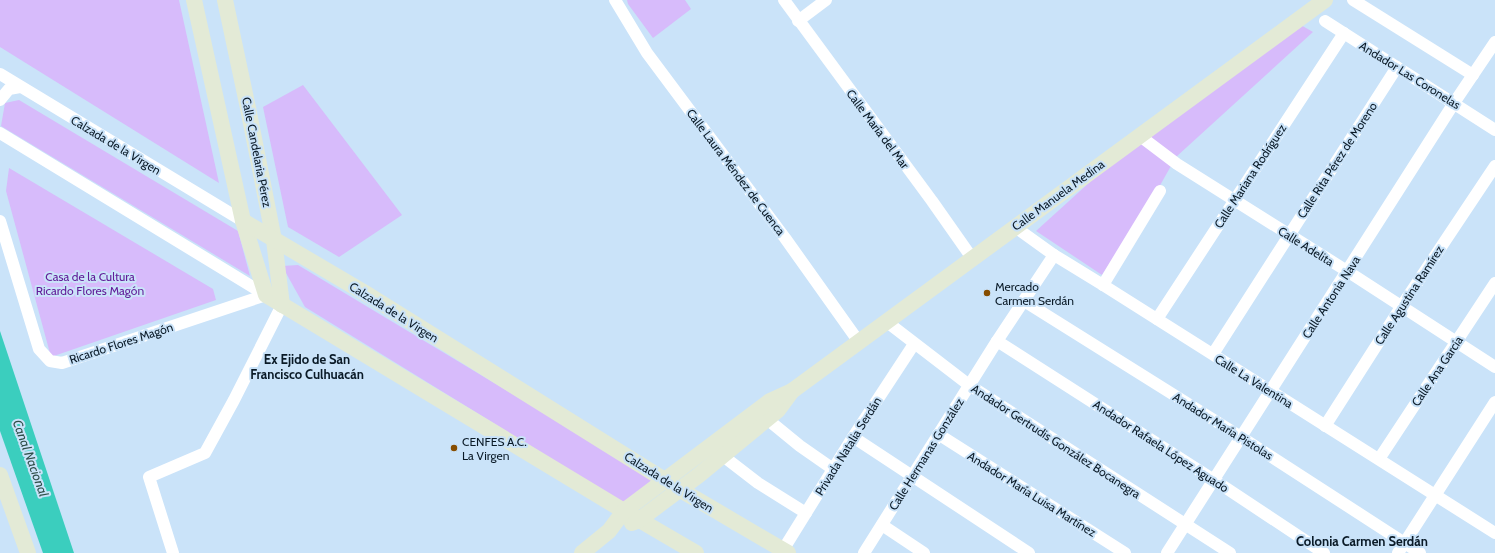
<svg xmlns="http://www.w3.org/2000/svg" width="1495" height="553" viewBox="0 0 1495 553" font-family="Cabin,sans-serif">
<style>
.green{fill:#d7bbfb}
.water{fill:#3bcebe}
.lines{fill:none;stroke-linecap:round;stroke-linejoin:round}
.street{stroke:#fff;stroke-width:12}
.secondary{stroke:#e3ead6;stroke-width:16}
.poi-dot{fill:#864d00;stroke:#cae3f9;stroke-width:1.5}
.labels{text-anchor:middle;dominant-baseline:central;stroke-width:4;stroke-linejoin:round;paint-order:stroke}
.street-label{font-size:12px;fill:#0a1a27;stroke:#cae3f9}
.park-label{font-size:12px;fill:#621e99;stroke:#cae3f9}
.poi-label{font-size:12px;fill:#0a1a27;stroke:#cae3f9;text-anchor:start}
.neighbourhood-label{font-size:13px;font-weight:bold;fill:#0a1a27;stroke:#cae3f9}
.water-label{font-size:13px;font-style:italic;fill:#304f4a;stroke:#cae3f9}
</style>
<rect width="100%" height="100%" fill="#cae3f9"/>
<g class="green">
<path d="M 0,0 L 179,0 L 219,183 L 0,47 Z"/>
<path d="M 627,0 L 685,0 L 691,9 L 653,38 L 628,4 Z"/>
<path d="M 1299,24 L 1313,32 L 1176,157 L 1158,189 L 1102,275 L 1036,231 L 1123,152 Z"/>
<path d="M 303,85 L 402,215 L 339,257 L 288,227 L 263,107 Z"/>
<path d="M 19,100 L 238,231 L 250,276 L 1,126 L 5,103 Z"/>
<path d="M 9,168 L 213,289 L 216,300 L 51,357 L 6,191 Z"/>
<path d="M 298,265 L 654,479 L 625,504 L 305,307 L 282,266 Z"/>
</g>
<path class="water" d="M 0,331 L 74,553 L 43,553 L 0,431 Z"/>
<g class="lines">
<g class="street">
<path d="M 615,0 L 647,53 L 785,238 L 859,342"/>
<path d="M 784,0 L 932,201 L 972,258"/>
<path d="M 1353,0 L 1473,75"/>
<path d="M 798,21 L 826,0"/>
<path d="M 1325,21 L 1495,130"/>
<path d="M 0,74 L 243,221"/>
<path d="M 0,100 L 9,89 L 20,87"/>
<path d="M 0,133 L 266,295"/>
<path d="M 1140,136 L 1177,164 L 1347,271 L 1495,367"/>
<path d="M 0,221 L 39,349 L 50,361 L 62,363 L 266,295"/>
<path d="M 1015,227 L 1054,255 L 1103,285 L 1495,533"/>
<path d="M 1103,285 L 1160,191"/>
<path d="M 1024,301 L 1241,437 L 1420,553"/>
<path d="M 1157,319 L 1344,33"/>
<path d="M 887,322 L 969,385 L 1230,553"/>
<path d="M 997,341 L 1214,480 L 1324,553"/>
<path d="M 1213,354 L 1397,67"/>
<path d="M 767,419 L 800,446 L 833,469"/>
<path d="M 1325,426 L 1401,307 L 1495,166"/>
<path d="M 938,434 L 1125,553"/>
<path d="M 853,437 L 1029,553"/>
<path d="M 723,456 L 758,483 L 806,513"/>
<path d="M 1379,459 L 1495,283"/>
<path d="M 882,525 L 924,553"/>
<path d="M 783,550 L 853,437 L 914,344"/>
<path d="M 173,553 L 149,477 L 205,453 L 234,400 L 282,305"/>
<path d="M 864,553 L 997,341 L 1054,255"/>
<path d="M 1167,553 L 1454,103 L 1495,42"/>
<path d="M 1398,553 L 1495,402"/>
</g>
<g class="secondary">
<path d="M 194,0 L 243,221 L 266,295 L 624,511 L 696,553"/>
<path d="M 225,0 L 248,108 L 274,240 L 282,305"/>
<path d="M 243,221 L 370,296 L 679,489 L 788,553"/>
<path d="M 0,475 L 28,553"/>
<path d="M 632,523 L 639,520 L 699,475 L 778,410 L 792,391"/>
<path d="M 582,553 L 609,531 L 624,511 L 770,401 L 792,391 L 1325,0"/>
</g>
</g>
<g class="poi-dot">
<circle cx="987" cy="293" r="4"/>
<circle cx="454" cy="448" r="4"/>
</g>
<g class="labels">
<g class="street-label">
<text transform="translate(1410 75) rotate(32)">Andador Las Coronelas</text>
<text transform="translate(878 129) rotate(53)">Calle María del Mar</text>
<text transform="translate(116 145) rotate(31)">Calzada de la Virgen</text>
<text transform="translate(257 152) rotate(79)">Calle Candelaria Pérez</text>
<text transform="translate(1337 160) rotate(-57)">Calle Rita Pérez de Moreno</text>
<text transform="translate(736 172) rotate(53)">Calle Laura Méndez de Cuenca</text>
<text transform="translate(1250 176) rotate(-57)">Calle Mariana Rodríguez</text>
<text transform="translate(1058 195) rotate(-36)">Calle Manuela Medina</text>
<text transform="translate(1306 246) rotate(32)">Calle Adelita</text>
<text transform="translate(1409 295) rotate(-57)">Calle Agustina Ramírez</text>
<text transform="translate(1331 297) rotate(-57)">Calle Antonia Nava</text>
<text transform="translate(394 312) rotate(32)">Calzada de la Virgen</text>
<text transform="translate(121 343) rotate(-18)">Ricardo Flores Magón</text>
<text transform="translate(1437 371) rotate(-56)">Calle Ana García</text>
<text transform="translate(1254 381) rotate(32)">Calle La Valentina</text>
<text transform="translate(1223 426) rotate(32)">Andador María Pistolas</text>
<text transform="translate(1056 441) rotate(33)">Andador Gertrudis González Bocanegra</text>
<text transform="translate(848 446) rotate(-58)">Privada Natalia Serdán</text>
<text transform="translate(1161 446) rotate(33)">Andador Rafaela López Aguado</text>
<text transform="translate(926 454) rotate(-58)">Calle Hermanas González</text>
<text transform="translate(669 482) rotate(32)">Calzada de la Virgen</text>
<text transform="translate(1032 494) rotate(32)">Andador María Luisa Martínez</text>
</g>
<g class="park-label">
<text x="90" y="276">Casa de la Cultura<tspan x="90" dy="14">Ricardo Flores Magón</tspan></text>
</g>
<g class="poi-label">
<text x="995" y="286">Mercado<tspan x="995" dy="14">Carmen Serdán</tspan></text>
<text x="462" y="441">CENFES A.C.<tspan x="462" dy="14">La Virgen</tspan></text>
</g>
<g class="neighbourhood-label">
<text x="307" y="359">Ex Ejido de San<tspan x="307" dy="15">Francisco Culhuacán</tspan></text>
<text x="1362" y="541">Colonia Carmen Serdán</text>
</g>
<g class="water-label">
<text transform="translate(31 458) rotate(70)">Canal Nacional</text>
</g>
</g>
</svg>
